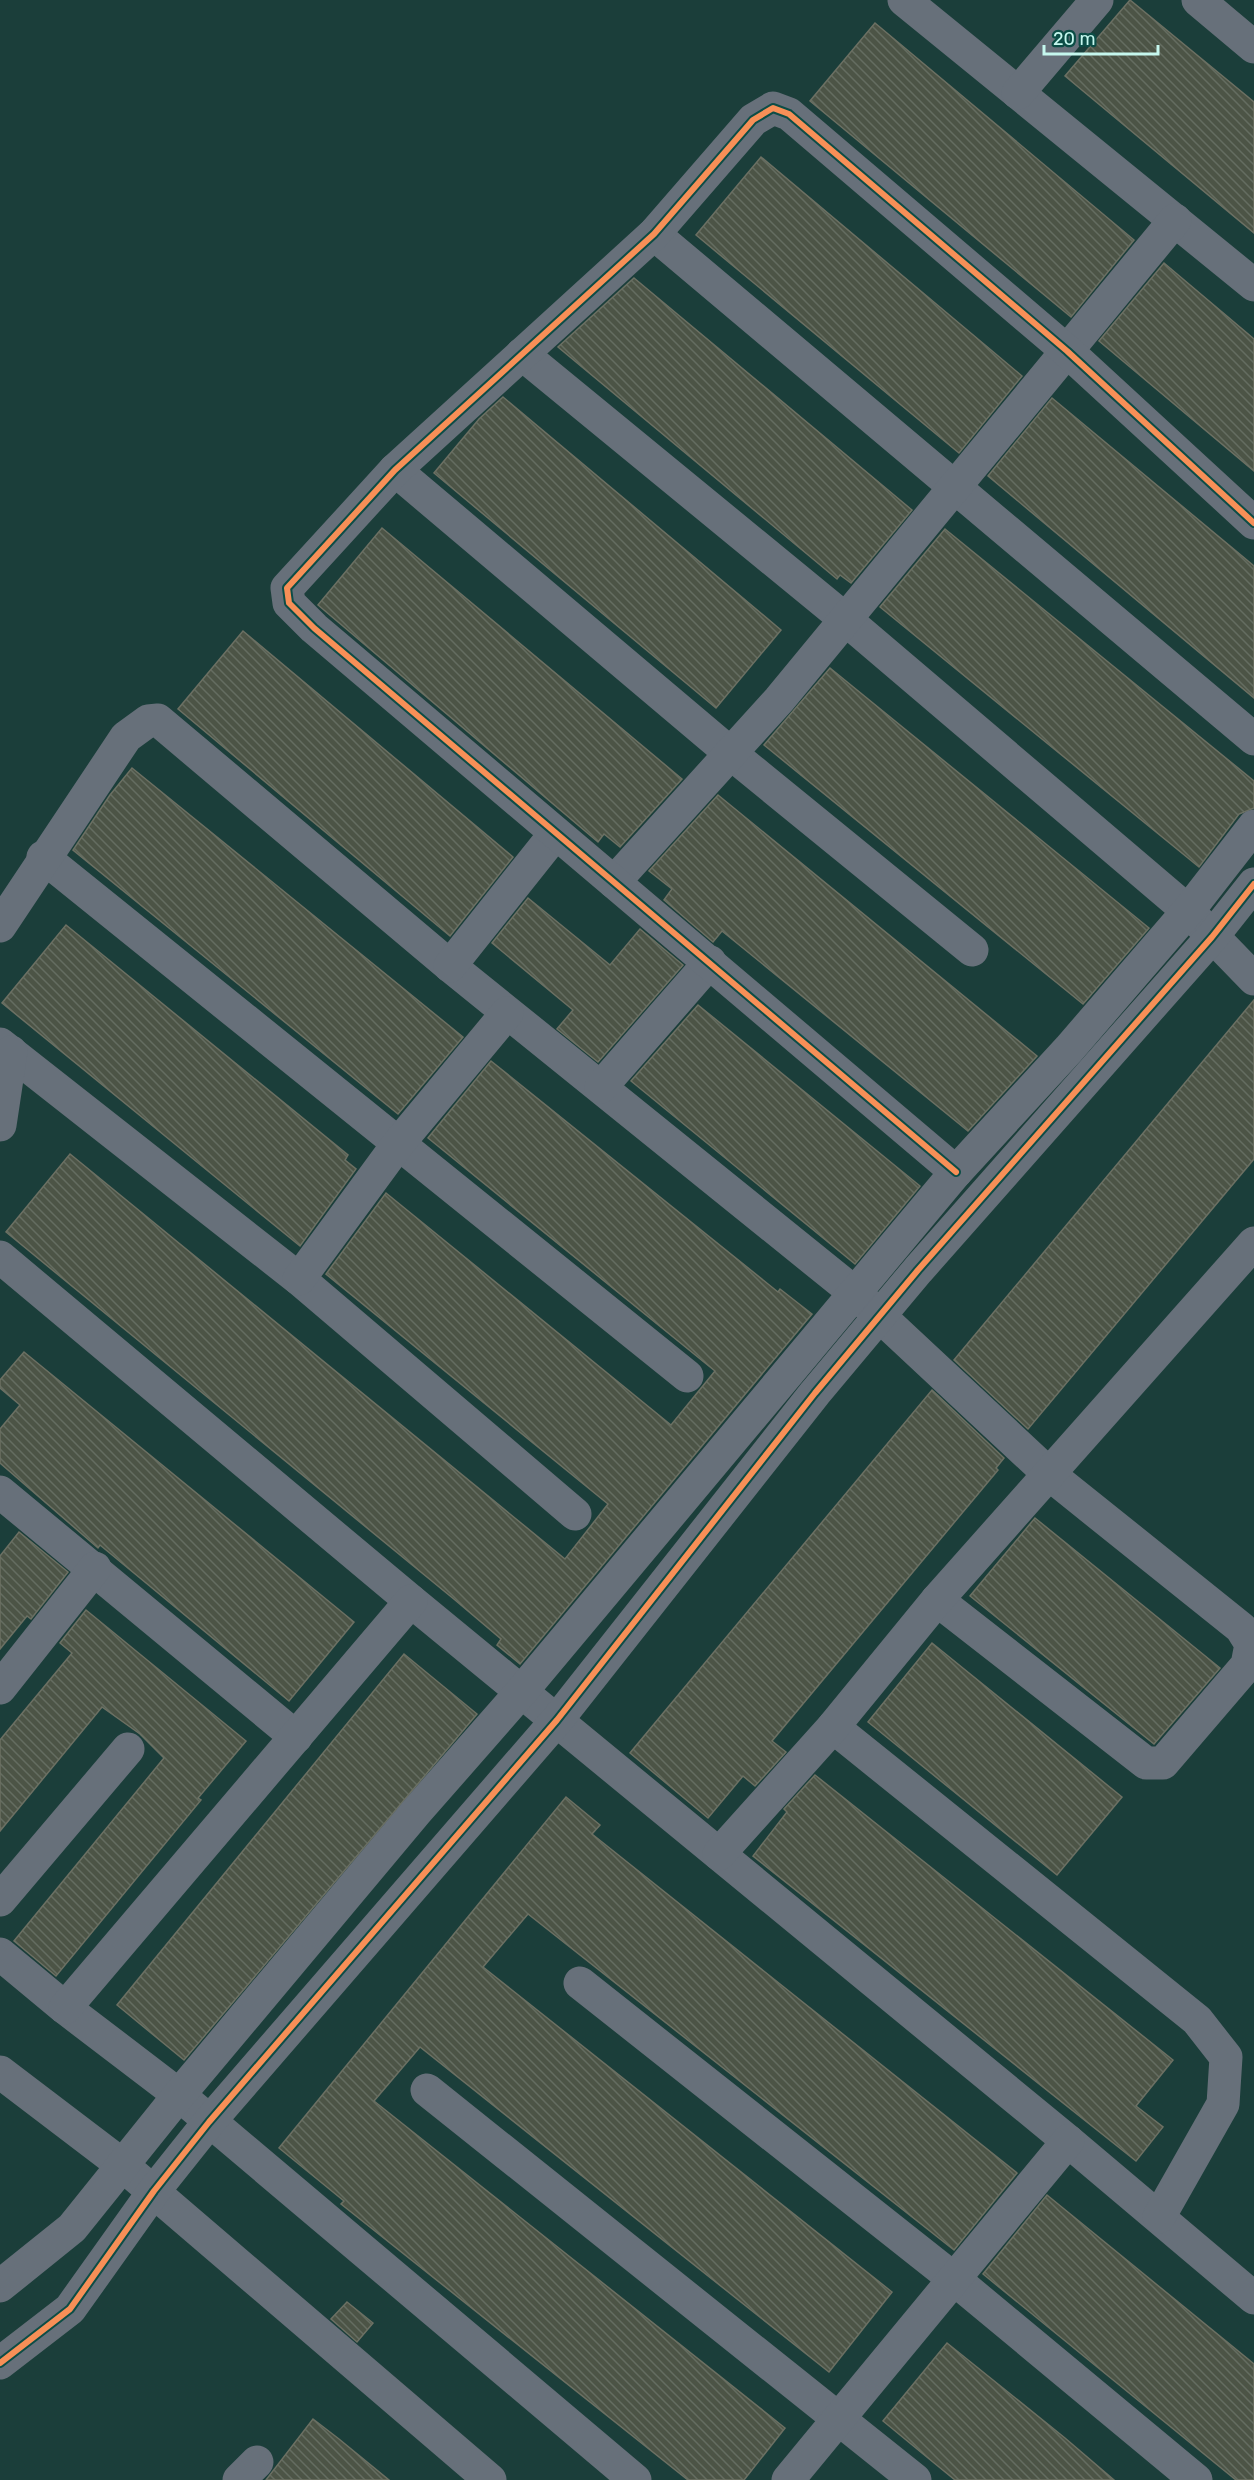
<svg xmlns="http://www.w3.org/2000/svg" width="1254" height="2480" viewBox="0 0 1254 2480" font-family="Rubik,sans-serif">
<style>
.building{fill:url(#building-back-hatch);stroke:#6c7063;stroke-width:1.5}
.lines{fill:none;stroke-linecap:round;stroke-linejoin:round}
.street{stroke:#67707a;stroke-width:33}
.cycleway-casing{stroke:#0c4d46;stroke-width:10}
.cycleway{stroke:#f78f57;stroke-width:6}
</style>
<defs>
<pattern id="building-back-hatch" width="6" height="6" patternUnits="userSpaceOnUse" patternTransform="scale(1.5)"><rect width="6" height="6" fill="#4c5446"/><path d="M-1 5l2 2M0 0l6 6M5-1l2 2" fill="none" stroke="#646d61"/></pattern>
</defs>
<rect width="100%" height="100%" fill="#1b3e3a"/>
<g class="building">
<path d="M 1130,0 L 1254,102 L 1254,233 L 1065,76 Z"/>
<path d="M 875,23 L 1134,240 L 1071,317 L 810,101 Z"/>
<path d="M 761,157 L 1022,376 L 959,453 L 696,235 Z"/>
<path d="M 1164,263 L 1254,339 L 1254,471 L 1099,341 Z"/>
<path d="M 634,278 L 912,510 L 851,583 L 840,575 L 837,579 L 558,347 Z"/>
<path d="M 503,397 L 781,630 L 716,708 L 434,473 L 479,419 Z"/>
<path d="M 1052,398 L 1254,566 L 1254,698 L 988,476 Z"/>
<path d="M 382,528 L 682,779 L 620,847 L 604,834 L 598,842 L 318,605 Z"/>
<path d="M 945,529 L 1254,781 L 1254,808 L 1239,814 L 1199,867 L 880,607 Z"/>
<path d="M 243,631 L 513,857 L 450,936 L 178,709 Z"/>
<path d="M 830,668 L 1149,928 L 1083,1004 L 764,745 Z"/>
<path d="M 132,768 L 463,1037 L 398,1114 L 73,850 L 110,795 Z"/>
<path d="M 718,795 L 1037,1056 L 968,1131 L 722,931 L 713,942 L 664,900 L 672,889 L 649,871 Z"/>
<path d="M 528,898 L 610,965 L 640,929 L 683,965 L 598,1062 L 557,1029 L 573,1010 L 492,943 Z"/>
<path d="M 66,925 L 348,1155 L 345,1160 L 356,1169 L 300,1246 L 2,1003 Z"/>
<path d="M 1254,1000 L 1254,1159 L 1028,1429 L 954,1360 Z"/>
<path d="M 698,1005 L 920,1186 L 855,1264 L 631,1081 Z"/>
<path d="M 491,1061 L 778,1292 L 780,1289 L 812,1314 L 520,1664 L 497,1645 L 501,1639 L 455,1600 L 6,1232 L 70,1154 L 565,1559 L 608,1504 L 326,1274 L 386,1193 L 671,1425 L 715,1371 L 428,1138 Z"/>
<path d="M 24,1352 L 354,1622 L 289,1701 L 100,1545 L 98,1548 L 0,1463 L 0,1429 L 20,1405 L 0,1388 L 0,1380 Z"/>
<path d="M 932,1390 L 1004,1458 L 996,1468 L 998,1470 L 772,1741 L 786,1752 L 755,1786 L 743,1776 L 708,1818 L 630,1753 Z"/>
<path d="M 1035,1518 L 1220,1668 L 1154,1744 L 970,1596 Z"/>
<path d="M 19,1532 L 68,1572 L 31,1619 L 27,1616 L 0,1649 L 0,1556 Z"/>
<path d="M 86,1610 L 246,1741 L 198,1798 L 201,1800 L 56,1976 L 14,1941 L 164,1758 L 140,1734 L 102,1707 L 0,1831 L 0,1740 L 72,1653 L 60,1643 Z"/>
<path d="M 932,1643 L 1122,1797 L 1057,1875 L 868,1722 Z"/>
<path d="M 404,1654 L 477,1714 L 184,2060 L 117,2005 Z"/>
<path d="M 815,1775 L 1173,2060 L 1136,2106 L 1163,2127 L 1136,2161 L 753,1856 L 787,1812 L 784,1809 Z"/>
<path d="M 566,1797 L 600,1825 L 592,1834 L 1017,2173 L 954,2250 L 528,1914 L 483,1967 L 892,2292 L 829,2372 L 420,2047 L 374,2101 L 785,2428 L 744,2480 L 688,2480 L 341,2204 L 344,2201 L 279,2148 Z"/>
<path d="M 1047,2195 L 1254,2364 L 1254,2480 L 1236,2480 L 983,2274 Z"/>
<path d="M 347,2302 L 373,2323 L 357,2342 L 331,2319 Z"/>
<path d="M 947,2343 L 1065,2438 L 1114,2480 L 955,2480 L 928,2458 L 883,2421 Z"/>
<path d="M 313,2419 L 339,2439 L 389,2480 L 266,2480 Z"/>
</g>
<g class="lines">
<g class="street">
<path d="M 904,0 L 1254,285"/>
<path d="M 1198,0 L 1254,47"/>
<path d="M 1018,93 L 1097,0"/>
<path d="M 654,234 L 1254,739"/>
<path d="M 522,354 L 845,619 L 1188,911 L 1254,979"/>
<path d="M 395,470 L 729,752 L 972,950"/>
<path d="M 43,857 L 687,1376"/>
<path d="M 614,882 L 779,700 L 1175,220"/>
<path d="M 0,926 L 126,737 L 148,721 L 158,720 L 450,966 L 855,1293 L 1049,1474 L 1241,1628 L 1251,1644 L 1247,1665 L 1163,1763 L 1146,1763 L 937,1600"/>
<path d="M 450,966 L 555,834"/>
<path d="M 0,1044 L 299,1279 L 575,1514"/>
<path d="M 601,1087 L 710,962"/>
<path d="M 0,1125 L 11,1052"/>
<path d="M 956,1172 L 314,628 L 289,603 L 287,588 L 395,470 L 654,234 L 753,120 L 773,108 L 789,114 L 1067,351 L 1254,523"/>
<path d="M 0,1257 L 411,1601 L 1068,2141 L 1254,2298"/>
<path d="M 299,1279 L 398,1144 L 507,1013"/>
<path d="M 0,1492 L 296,1737"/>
<path d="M 0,1688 L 95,1568"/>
<path d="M 833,1727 L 1197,2020 L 1226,2057 L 1223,2104 L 1159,2217"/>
<path d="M 719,1854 L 833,1727 L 937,1600 L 1254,1243"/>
<path d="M 0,1900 L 128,1749"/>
<path d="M 0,1954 L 65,2008 L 179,2095 L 635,2480"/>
<path d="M 580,1983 L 954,2279 L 1196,2480"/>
<path d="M 65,2008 L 411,1601"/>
<path d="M 0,2072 L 121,2164 L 490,2480"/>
<path d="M 427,2090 L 915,2480"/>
<path d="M 0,2286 L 72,2228 L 179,2095 L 416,1812 L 522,1691 L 956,1172 L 1069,1049 L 1188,911 L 1254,826"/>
<path d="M 0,2363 L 70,2309 L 154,2191 L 209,2122 L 557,1720 L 815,1393 L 918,1270 L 1212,937 L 1254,884"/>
<path d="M 239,2480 L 257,2462"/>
<path d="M 788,2480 L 1068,2141"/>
</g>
<defs>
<g id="cycleway">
<path d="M 956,1172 L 314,628 L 289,603 L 287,588 L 395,470 L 654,234 L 753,120 L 773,108 L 789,114 L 1067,351 L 1254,523"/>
<path d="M 0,2363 L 70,2309 L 154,2191 L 209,2122 L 557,1720 L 815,1393 L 918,1270 L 1212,937 L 1254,884"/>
</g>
</defs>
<use href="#cycleway" class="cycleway-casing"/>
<use href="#cycleway" class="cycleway"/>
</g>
<path d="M1044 45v9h114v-9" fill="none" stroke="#c5f7ee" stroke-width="3"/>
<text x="1053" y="45" font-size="18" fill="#c5f7ee" stroke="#0c4d46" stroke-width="4.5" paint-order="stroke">20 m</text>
</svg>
